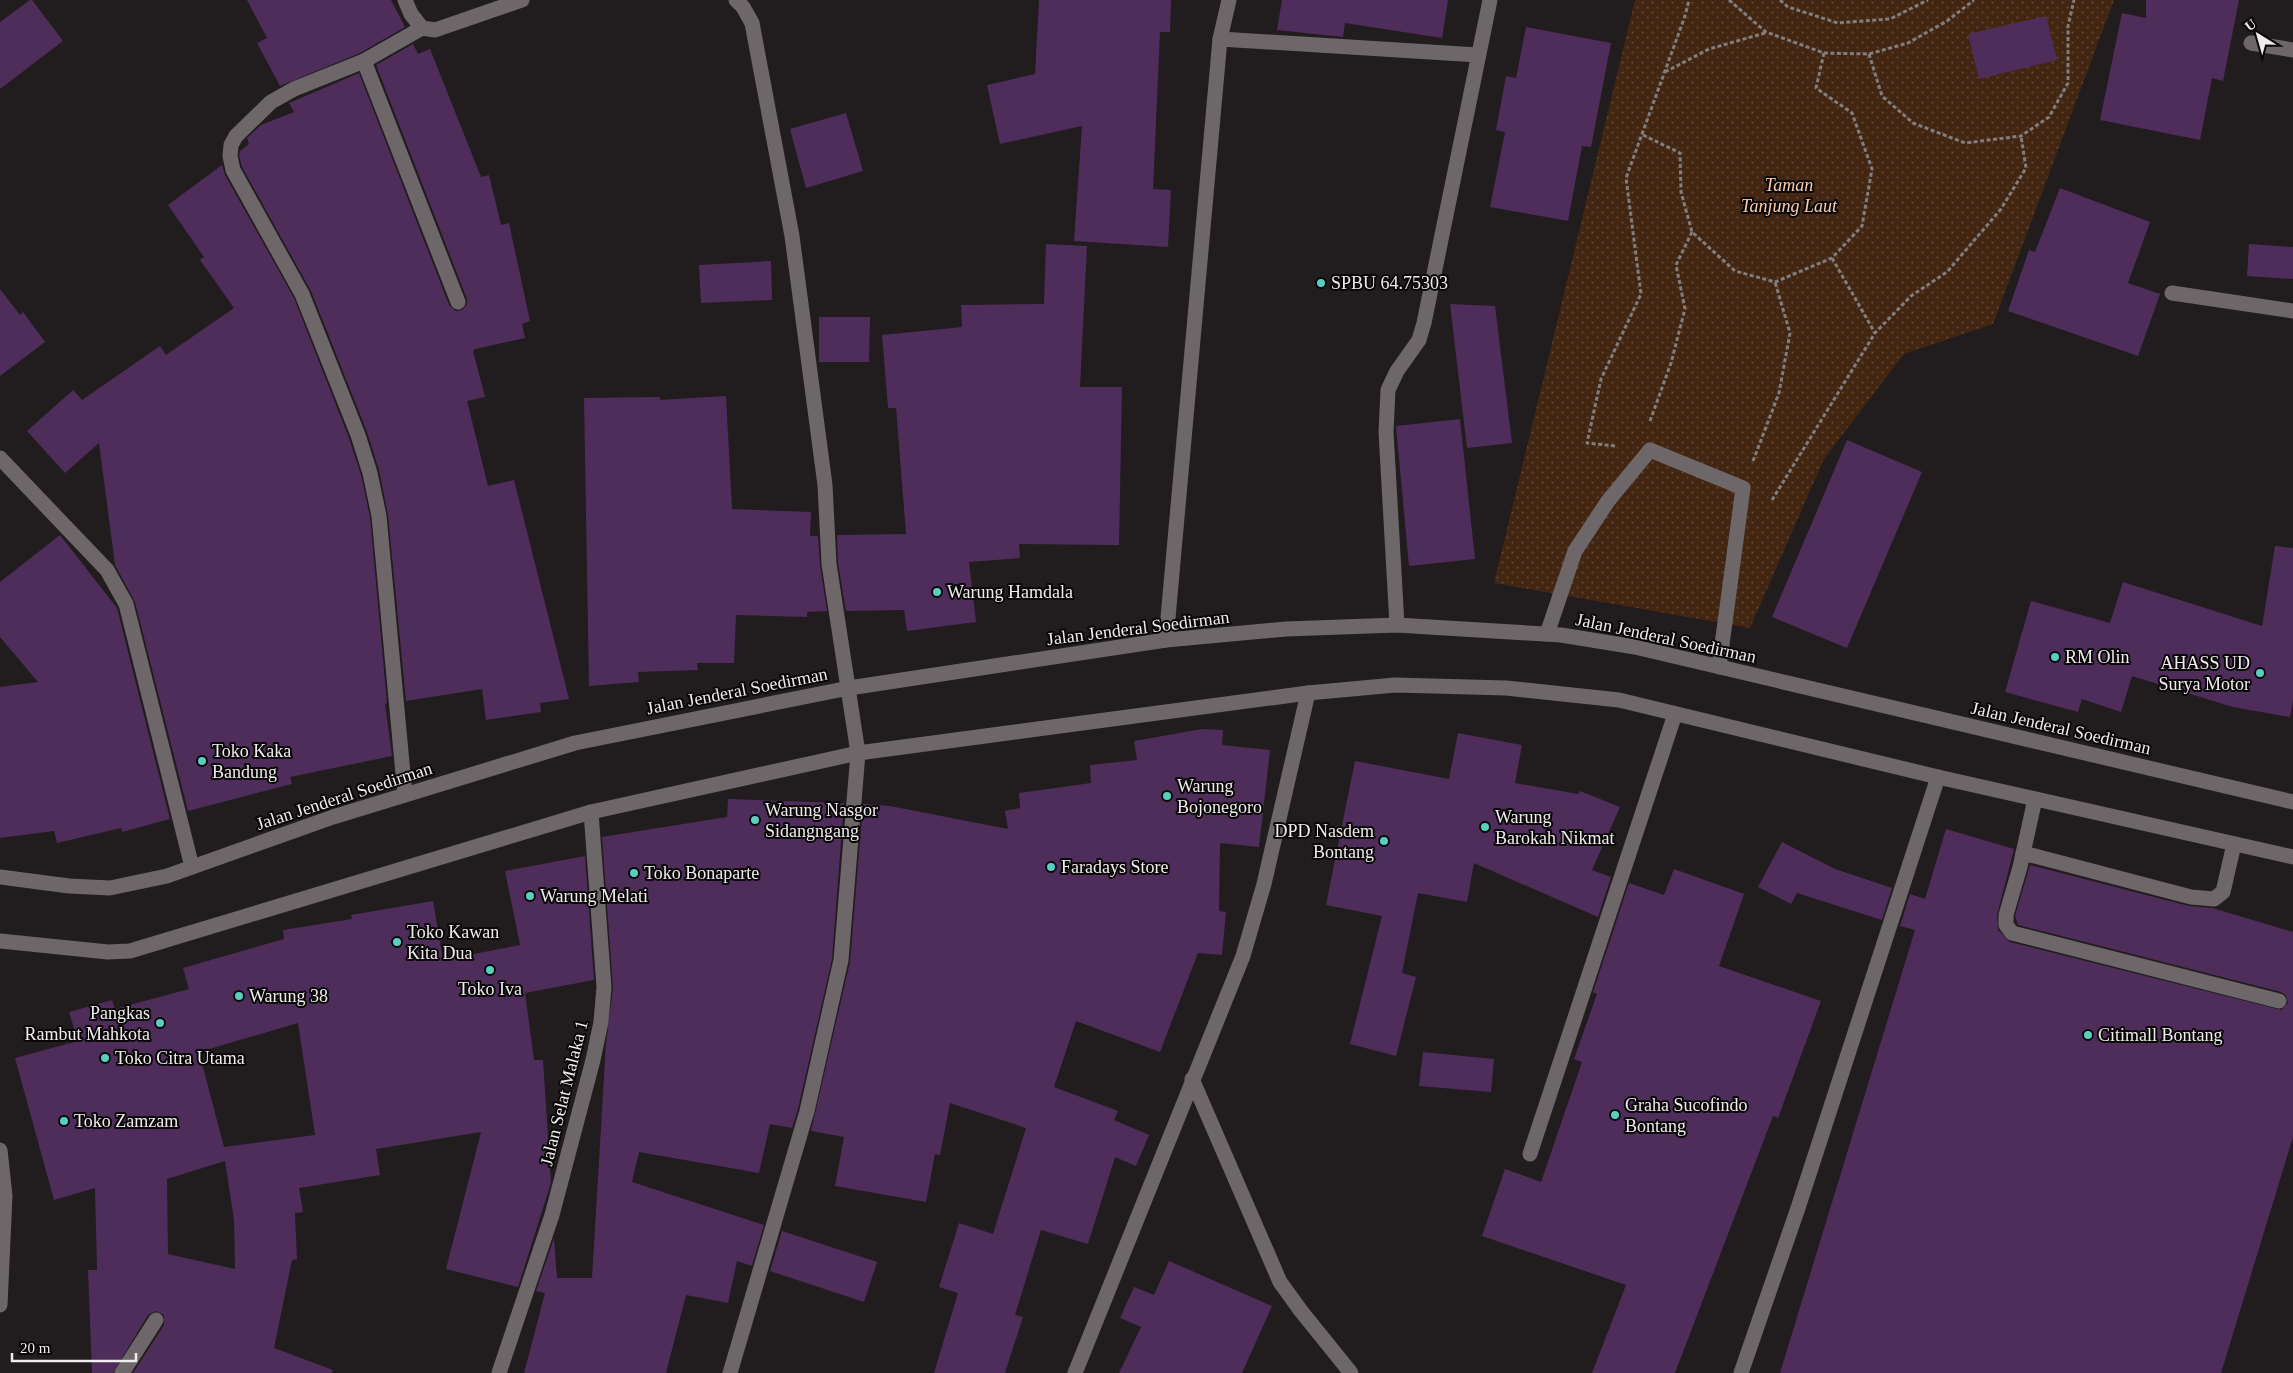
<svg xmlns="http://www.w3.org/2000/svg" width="2293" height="1373" viewBox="0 0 2293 1373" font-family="'Times New Roman',serif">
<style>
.grass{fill:url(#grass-dots)}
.building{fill:#4f2d5a;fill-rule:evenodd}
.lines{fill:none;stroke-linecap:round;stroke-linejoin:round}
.path{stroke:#827e7f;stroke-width:3;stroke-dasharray:4 2.5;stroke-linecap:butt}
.lane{stroke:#6d6769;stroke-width:15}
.street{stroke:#6d6769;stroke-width:15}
.secondary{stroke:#6d6769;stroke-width:15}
.poi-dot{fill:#58cec0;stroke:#090708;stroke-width:2}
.labels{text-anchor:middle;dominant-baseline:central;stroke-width:4;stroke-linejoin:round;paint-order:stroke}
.park-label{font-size:18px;font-style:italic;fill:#fbccab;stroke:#090708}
.poi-label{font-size:18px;fill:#efeced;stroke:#090708;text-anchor:start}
.street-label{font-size:18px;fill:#efeced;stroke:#090708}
</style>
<defs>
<pattern id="grass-dots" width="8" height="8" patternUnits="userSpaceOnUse" patternTransform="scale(1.25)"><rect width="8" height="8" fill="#432611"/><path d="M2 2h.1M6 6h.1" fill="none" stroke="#5e4634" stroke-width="1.8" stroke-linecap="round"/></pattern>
</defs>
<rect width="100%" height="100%" fill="#211c1e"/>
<path class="grass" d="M 1635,0 L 2114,0 L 1993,324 L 1904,354 L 1824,459 L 1750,628 L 1494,583 Z"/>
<g class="building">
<path d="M 30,0 L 32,0 L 63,41 L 0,89 L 0,22 Z"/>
<path d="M 247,0 L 391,0 L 405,27 L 360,53 L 280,86 L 257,43 L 267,38 Z"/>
<path d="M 1039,0 L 1171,0 L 1170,32 L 1160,32 L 1153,189 L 1171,190 L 1168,247 L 1074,241 L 1082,126 L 1000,144 L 987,85 L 1035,74 Z"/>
<path d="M 1282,0 L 1448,0 L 1442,38 L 1345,23 L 1343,37 L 1277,30 Z"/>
<path d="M 2146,0 L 2239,0 L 2223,81 L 2212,78 L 2200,140 L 2100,120 L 2122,13 L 2146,18 Z"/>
<path d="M 2046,16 L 2057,60 L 1979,79 L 1968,34 Z"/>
<path d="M 1526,27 L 1611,43 L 1591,147 L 1582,146 L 1568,221 L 1490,207 L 1505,132 L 1496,130 L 1506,76 L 1516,78 Z"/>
<path d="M 413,44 L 418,54 L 430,49 L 481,177 L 489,175 L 501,225 L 509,223 L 530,321 L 522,324 L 525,338 L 475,349 L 473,351 L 485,397 L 467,401 L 488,486 L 514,480 L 569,699 L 540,703 L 541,712 L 486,720 L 482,689 L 406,701 L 388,515 L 379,470 L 367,432 L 311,291 L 242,167 L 239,155 L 240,151 L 249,144 L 247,138 L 261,125 L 294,112 L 289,103 L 359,73 L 449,305 L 456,311 L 462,310 L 467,304 L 467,299 L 376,65 Z"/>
<path d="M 846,113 L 863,171 L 806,188 L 790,129 Z"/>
<path d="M 222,165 L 225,175 L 294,298 L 349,438 L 361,475 L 370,517 L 387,703 L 385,704 L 392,756 L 290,777 L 292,784 L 188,811 L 135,602 L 115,565 L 99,443 L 65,473 L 27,431 L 73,390 L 82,400 L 160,346 L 166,355 L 234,308 L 200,260 L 204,257 L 168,205 Z"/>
<path d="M 2060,188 L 2150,222 L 2128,283 L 2160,294 L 2138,356 L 2008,311 L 2029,250 L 2035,252 Z"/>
<path d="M 1046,244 L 1087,246 L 1080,387 L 1122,387 L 1119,545 L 1019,544 L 1020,558 L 969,562 L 976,622 L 907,631 L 904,610 L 846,611 L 838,563 L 837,535 L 906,534 L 896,408 L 888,408 L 882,335 L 962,327 L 961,305 L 1044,304 Z"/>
<path d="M 2249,244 L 2293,247 L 2293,279 L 2247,276 Z"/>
<path d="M 771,261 L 772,300 L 701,303 L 699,265 Z"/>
<path d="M 0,289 L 20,315 L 23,312 L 45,342 L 0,376 Z"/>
<path d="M 1450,304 L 1495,306 L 1512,443 L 1467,448 Z"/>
<path d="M 819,317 L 870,317 L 869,362 L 819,362 Z"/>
<path d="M 726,396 L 732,509 L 811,512 L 810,536 L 818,536 L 820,565 L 827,611 L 807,612 L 807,617 L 736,615 L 734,663 L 697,663 L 698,670 L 638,672 L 639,682 L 589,686 L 584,398 L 660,397 L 660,400 Z"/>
<path d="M 1460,419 L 1475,559 L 1409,566 L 1396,426 Z"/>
<path d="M 1847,440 L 1922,472 L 1847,648 L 1772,617 Z"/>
<path d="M 60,535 L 117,608 L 170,819 L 122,832 L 121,828 L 57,843 L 54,831 L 0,838 L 0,687 L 38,682 L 0,637 L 0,582 Z"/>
<path d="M 2275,546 L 2293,548 L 2293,700 L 2290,717 L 2233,707 L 2132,676 L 2121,712 L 2082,699 L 2078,712 L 2005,692 L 2031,601 L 2110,623 L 2123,582 L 2262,626 Z"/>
<path d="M 1202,729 L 1223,730 L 1222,745 L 1270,750 L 1259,847 L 1220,843 L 1219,911 L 1226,912 L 1222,955 L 1198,953 L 1160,1052 L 1076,1021 L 1054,1087 L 1118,1111 L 1114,1120 L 1149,1135 L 1136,1166 L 1115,1157 L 1088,1244 L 1041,1230 L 1015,1315 L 1023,1317 L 1005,1373 L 934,1373 L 958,1293 L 939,1287 L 959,1223 L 993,1234 L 1026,1128 L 950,1103 L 940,1155 L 935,1154 L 926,1202 L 835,1186 L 844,1137 L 811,1131 L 850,962 L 863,804 L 890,806 L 1008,829 L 1005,811 L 1020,808 L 1019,793 L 1091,783 L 1090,765 L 1137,760 L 1134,741 Z"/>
<path d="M 1458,733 L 1522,745 L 1515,783 L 1578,794 L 1580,791 L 1620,807 L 1592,870 L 1611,877 L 1598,917 L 1474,863 L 1467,902 L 1418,893 L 1402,973 L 1416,977 L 1396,1056 L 1350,1044 L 1382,916 L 1326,905 L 1355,761 L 1449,779 Z"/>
<path d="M 728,799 L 844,803 L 832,959 L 798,1109 L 792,1128 L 770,1124 L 759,1173 L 639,1152 L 632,1182 L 764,1225 L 752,1266 L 737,1261 L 728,1303 L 686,1295 L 666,1373 L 524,1373 L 545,1293 L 536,1291 L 554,1238 L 557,1278 L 592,1278 L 606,1044 L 613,988 L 602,837 L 727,817 Z"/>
<path d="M 1946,829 L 2014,849 L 1997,915 L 1998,930 L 2010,942 L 2281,1010 L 2288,1003 L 2286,995 L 2281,992 L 2018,925 L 2015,916 L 2030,865 L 2189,906 L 2212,908 L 2293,932 L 2293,1137 L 2221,1373 L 1780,1373 L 1915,930 L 1900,926 L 1910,894 L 1925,899 Z"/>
<path d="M 1782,842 L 1835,869 L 1892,888 L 1882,920 L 1797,893 L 1791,904 L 1758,887 Z"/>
<path d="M 585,856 L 594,980 L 525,993 L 534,1060 L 543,1060 L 551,1183 L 518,1287 L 446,1269 L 481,1132 L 376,1149 L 380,1175 L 299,1188 L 303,1212 L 295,1213 L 297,1259 L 292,1260 L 274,1348 L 333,1370 L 332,1373 L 133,1373 L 164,1325 L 164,1315 L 156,1311 L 148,1315 L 113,1373 L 92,1373 L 88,1270 L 97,1270 L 95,1188 L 54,1200 L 15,1058 L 78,1041 L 69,1012 L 112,1000 L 115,1009 L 189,989 L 183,968 L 284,939 L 283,930 L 352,919 L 351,915 L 433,901 L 443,960 L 520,945 L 505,871 ZM 298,1023 L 315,1135 L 224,1147 L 199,1052 ZM 225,1161 L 234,1220 L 235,1269 L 168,1254 L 167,1179 Z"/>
<path d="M 1674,869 L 1744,894 L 1719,966 L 1821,1001 L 1778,1118 L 1773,1116 L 1675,1373 L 1592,1373 L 1626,1285 L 1482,1236 L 1505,1169 L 1541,1182 L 1582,1062 L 1574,1059 L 1597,994 L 1593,992 L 1629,883 L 1664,895 Z"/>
<path d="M 1423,1052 L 1494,1059 L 1491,1092 L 1419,1086 Z"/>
<path d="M 782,1231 L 877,1262 L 864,1302 L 770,1271 Z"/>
<path d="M 1169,1261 L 1272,1306 L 1242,1373 L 1119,1373 L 1141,1327 L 1120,1318 L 1134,1287 L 1154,1295 Z"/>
</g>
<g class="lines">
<g class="path">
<path d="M 1729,0 L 1766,32 L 1824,53 L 1869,54 L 1908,43 L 1947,21 L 1974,0"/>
<path d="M 1780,0 L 1788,7 L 1838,23 L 1890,19 L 1928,0"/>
<path d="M 1869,54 L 1882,96 L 1913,123 L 1965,143 L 2021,136 L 2049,117 L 2068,83 L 2068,26 L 2074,0"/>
<path d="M 1665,72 L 1709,49 L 1765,33"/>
<path d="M 1643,135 L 1680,153 L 1681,192 L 1692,232 L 1735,271 L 1775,282 L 1832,258 L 1862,226 L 1872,169 L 1852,113 L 1816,88 L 1824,53"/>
<path d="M 1832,258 L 1875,333"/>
<path d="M 1650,421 L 1671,363 L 1685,309 L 1676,265 L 1692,232"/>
<path d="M 1615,446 L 1587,443 L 1601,379 L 1641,294 L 1626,178 L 1685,16 L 1689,0"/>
<path d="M 1753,461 L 1779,393 L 1790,333 L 1775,282"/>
<path d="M 1772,500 L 1875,333 L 1911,296 L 1947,272 L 2001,209 L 2026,168 L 2021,136"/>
</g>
<g class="lane">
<path d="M 1547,634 L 1575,551 L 1608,501 L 1650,450 L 1743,488 L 1719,667"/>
<path d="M 2035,799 L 2020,867 L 2006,915 L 2006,925 L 2012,933 L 2279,1001"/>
<path d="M 2023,853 L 2191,897 L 2214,899 L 2223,892 L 2234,844"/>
<path d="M 1530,1154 L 1675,714"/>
<path d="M 1741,1373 L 1798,1208 L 1938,777"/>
</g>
<g class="street">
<path d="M 405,0 L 411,14 L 422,28 L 435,30 L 522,0"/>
<path d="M 1220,39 L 1478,55"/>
<path d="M 2251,43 L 2293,50"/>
<path d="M 364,61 L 458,302"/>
<path d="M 2172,293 L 2293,311"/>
<path d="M 0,458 L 107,570 L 126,604 L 192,867"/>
<path d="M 1397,625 L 1386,432 L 1388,390 L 1397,371 L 1419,340 L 1424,323 L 1490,0"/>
<path d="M 1166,640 L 1220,39 L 1229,0"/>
<path d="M 405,795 L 379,516 L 370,473 L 358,435 L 302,294 L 233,170 L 230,156 L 231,145 L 236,136 L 271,102 L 294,89 L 364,61 L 422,28"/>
<path d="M 1192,1079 L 1280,1282 L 1301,1311 L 1351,1373"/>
<path d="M 122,1373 L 156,1320"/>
<path d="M 499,1373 L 552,1215 L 593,1060 L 601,1022 L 604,987 L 591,812"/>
<path d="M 730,1373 L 807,1111 L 841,960 L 858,753 L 829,564 L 825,485 L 792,236 L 752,23 L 743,7 L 736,0"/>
<path d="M 1075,1373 L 1243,956 L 1264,884 L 1308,693"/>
</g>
<g class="secondary">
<path d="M 0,877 L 69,886 L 110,888 L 167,876 L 333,817 L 575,743 L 849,688 L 1166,640 L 1286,629 L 1397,625 L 1561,635 L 1635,647 L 2293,802"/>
<path d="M 0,941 L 108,952 L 130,951 L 591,812 L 858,753 L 1308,693 L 1395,685 L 1506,688 L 1619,700 L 1938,777 L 2293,857"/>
<path d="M 0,1150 L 5,1196 L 0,1305"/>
</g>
</g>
<g class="poi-dot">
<circle cx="1321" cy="283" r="5"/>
<circle cx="937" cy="592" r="5"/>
<circle cx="2055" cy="657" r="5"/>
<circle cx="2260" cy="673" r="5"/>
<circle cx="202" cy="761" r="5"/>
<circle cx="1167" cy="796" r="5"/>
<circle cx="755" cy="820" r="5"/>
<circle cx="1485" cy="827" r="5"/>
<circle cx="1384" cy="841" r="5"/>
<circle cx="1051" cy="867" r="5"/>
<circle cx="634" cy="873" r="5"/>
<circle cx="530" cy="896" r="5"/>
<circle cx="397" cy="942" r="5"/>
<circle cx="490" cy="970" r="5"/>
<circle cx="239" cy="996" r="5"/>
<circle cx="160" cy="1023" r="5"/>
<circle cx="2088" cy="1035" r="5"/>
<circle cx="105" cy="1058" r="5"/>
<circle cx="1615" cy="1115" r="5"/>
<circle cx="64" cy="1121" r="5"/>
</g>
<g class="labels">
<g class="park-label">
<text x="1789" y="185">Taman<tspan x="1789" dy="21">Tanjung Laut</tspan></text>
</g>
<g class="poi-label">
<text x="1331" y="283">SPBU 64.75303</text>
<text x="947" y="592">Warung Hamdala</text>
<text x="2065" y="657">RM Olin</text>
<text x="2250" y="663" text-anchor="end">AHASS UD<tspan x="2250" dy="21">Surya Motor</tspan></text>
<text x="212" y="751">Toko Kaka<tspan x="212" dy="21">Bandung</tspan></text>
<text x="1177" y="786">Warung<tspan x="1177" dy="21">Bojonegoro</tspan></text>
<text x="765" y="810">Warung Nasgor<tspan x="765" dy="21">Sidangngang</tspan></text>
<text x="1495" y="817">Warung<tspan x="1495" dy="21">Barokah Nikmat</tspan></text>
<text x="1374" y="831" text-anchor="end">DPD Nasdem<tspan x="1374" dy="21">Bontang</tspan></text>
<text x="1061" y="867">Faradays Store</text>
<text x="644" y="873">Toko Bonaparte</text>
<text x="540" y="896">Warung Melati</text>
<text x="407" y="932">Toko Kawan<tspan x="407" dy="21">Kita Dua</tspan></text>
<text x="490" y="989" text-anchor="middle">Toko Iva</text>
<text x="249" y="996">Warung 38</text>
<text x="150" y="1013" text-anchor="end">Pangkas<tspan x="150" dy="21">Rambut Mahkota</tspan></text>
<text x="2098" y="1035">Citimall Bontang</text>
<text x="115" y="1058">Toko Citra Utama</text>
<text x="1625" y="1105">Graha Sucofindo<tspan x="1625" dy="21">Bontang</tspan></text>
<text x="74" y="1121">Toko Zamzam</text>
</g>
<g class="street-label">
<text transform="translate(1138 628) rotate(-7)">Jalan Jenderal Soedirman</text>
<text transform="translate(1666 638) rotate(12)">Jalan Jenderal Soedirman</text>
<text transform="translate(737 691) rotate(-11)">Jalan Jenderal Soedirman</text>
<text transform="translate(2061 728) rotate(13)">Jalan Jenderal Soedirman</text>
<text transform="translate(344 796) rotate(-18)">Jalan Jenderal Soedirman</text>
<text transform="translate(564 1093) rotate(-76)">Jalan Selat Malaka 1</text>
</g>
</g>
<g transform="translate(2258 35) rotate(323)" stroke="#090708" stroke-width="4" paint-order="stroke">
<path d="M0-4L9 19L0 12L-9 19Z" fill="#efeced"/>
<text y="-8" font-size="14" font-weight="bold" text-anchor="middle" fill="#efeced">U</text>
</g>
<path d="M12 1353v8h124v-8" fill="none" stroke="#efeced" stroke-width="2.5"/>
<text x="20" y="1353" font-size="15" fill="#efeced" stroke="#090708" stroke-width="4" paint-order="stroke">20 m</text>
</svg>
